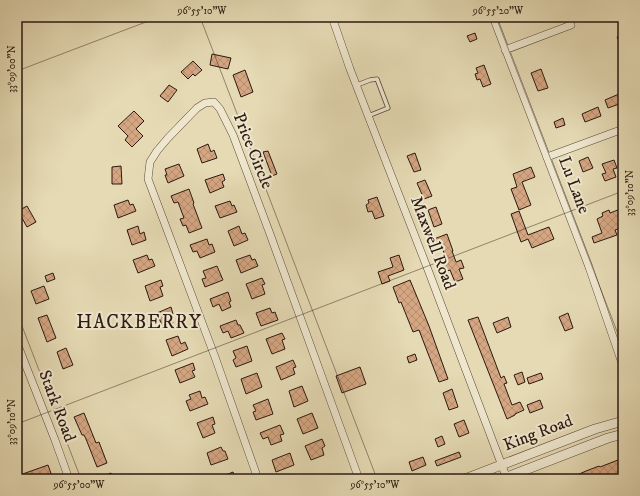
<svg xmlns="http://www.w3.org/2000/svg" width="640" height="496" viewBox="0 0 640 496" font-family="'IM FELL DW Pica',serif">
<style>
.building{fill:url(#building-cross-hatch);stroke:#2c1910}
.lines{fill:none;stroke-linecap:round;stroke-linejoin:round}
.service-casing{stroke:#5a4939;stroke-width:5}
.minor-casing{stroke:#5a4939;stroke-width:8}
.tertiary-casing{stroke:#5a4939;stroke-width:10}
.service{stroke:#eee7ce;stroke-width:3.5}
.minor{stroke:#eee7ce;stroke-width:7}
.tertiary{stroke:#eee7ce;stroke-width:9}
.ticks{fill:none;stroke:#2c1910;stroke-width:1;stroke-opacity:0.45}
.labels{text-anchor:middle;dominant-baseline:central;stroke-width:4;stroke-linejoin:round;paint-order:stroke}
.street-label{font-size:17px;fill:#2c1910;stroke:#eee7ce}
.quarter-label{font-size:19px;letter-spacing:1px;fill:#2c1910;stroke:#eee7ce}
.neatline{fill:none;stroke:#2c1910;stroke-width:1.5}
.ticks-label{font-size:10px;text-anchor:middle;fill:#2c1910}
</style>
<defs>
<pattern id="building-cross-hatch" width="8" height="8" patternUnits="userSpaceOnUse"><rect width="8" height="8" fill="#d4a682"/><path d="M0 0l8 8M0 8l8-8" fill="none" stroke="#b68e6f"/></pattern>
</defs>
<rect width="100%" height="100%" fill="#e5dab4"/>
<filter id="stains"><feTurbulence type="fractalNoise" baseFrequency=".005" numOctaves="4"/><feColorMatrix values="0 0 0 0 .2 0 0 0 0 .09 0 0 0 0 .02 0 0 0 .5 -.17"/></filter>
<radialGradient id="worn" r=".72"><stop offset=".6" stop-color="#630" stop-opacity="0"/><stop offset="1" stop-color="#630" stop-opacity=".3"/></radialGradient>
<g class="building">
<path d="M 475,33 L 477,39 L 470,42 L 467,36 Z"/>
<path d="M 623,33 L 623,49 L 617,37 Z"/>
<path d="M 212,54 L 231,58 L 228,69 L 210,65 Z"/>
<path d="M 193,61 L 202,70 L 195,76 L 193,74 L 188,79 L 181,72 Z"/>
<path d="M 484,65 L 491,84 L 483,87 L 480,79 L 477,80 L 475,74 L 478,73 L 476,68 Z"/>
<path d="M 541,69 L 548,88 L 538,91 L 531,73 Z"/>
<path d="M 245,70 L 253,92 L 241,97 L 233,75 Z"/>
<path d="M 169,85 L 177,90 L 168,102 L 160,96 Z"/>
<path d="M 619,94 L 622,103 L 608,108 L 605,100 Z"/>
<path d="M 598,107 L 601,116 L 585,122 L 582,114 Z"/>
<path d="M 134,111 L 144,121 L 136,129 L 143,136 L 132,147 L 125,140 L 128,136 L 118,126 Z"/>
<path d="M 563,118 L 565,125 L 556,128 L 554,122 Z"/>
<path d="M 208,144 L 211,152 L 214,150 L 217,158 L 202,163 L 197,149 Z"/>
<path d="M 268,151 L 277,174 L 272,176 L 263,152 Z"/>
<path d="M 415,153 L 421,170 L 414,172 L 407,156 Z"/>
<path d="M 588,157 L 593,168 L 583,172 L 579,161 Z"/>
<path d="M 614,160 L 617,168 L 613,169 L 616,177 L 605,181 L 602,174 L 606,173 L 602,164 Z"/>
<path d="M 179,164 L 184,176 L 168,183 L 165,175 L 167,175 L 165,169 Z"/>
<path d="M 121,166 L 122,184 L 112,184 L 112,167 Z"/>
<path d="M 531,167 L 535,177 L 522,182 L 531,205 L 519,210 L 511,189 L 517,187 L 513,174 Z"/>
<path d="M 223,174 L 225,180 L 222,182 L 224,187 L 210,193 L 205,180 Z"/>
<path d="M 425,180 L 432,196 L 424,199 L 417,183 Z"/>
<path d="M 189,189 L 194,203 L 193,204 L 202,228 L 189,233 L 186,225 L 183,226 L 180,219 L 184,218 L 178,202 L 174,203 L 171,196 Z"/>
<path d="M 377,197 L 384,216 L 375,219 L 372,211 L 368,212 L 366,205 L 369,203 L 368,200 Z"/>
<path d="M 128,200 L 130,205 L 133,204 L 136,211 L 118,218 L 114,205 Z"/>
<path d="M 230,201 L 232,206 L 234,205 L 237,212 L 220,218 L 215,206 Z"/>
<path d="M 27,206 L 36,222 L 27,227 L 18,211 Z"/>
<path d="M 436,207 L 442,224 L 434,227 L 428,210 Z"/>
<path d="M 623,208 L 623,227 L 615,230 L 617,235 L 594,243 L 592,237 L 602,233 L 597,219 L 603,216 L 602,213 L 609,210 L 610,213 Z"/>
<path d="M 519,211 L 528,235 L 549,227 L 554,239 L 532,248 L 528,239 L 521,242 L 511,214 Z"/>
<path d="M 138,226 L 140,234 L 144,232 L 146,240 L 132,245 L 127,230 Z"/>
<path d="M 239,226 L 242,234 L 245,233 L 248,240 L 234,246 L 228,231 Z"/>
<path d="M 447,234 L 453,251 L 452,251 L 456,262 L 461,260 L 464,268 L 459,269 L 463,279 L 455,282 L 450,270 L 447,271 L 443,262 L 447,261 L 440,242 L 436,244 L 434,239 Z"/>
<path d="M 207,239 L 209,245 L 212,244 L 215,252 L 200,258 L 197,251 L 193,252 L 190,245 Z"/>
<path d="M 147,255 L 149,260 L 152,259 L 155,266 L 138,273 L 133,260 Z"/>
<path d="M 250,255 L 252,260 L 255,259 L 258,266 L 241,273 L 236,260 Z"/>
<path d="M 399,255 L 404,270 L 388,276 L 390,281 L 382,284 L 378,272 L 393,267 L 390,258 Z"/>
<path d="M 217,266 L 223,280 L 205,287 L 202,279 L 206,278 L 203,271 Z"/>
<path d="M 53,273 L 55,279 L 47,282 L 45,276 Z"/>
<path d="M 262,278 L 265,284 L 262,285 L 265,294 L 252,299 L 246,284 Z"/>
<path d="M 161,280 L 163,286 L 160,287 L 163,296 L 150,301 L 145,286 Z"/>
<path d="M 410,280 L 429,326 L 448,379 L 439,382 L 419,330 L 413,332 L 401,302 L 399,303 L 393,287 Z"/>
<path d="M 44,286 L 49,299 L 36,304 L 31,291 Z"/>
<path d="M 228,292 L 231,301 L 229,302 L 231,307 L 222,311 L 219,304 L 213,307 L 210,299 Z"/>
<path d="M 171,307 L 173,314 L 170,315 L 173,323 L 163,328 L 157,313 Z"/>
<path d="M 270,308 L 272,313 L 275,312 L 278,320 L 261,326 L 256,313 Z"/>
<path d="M 568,313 L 573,328 L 565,331 L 559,317 Z"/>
<path d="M 47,315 L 56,338 L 47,342 L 38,318 Z"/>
<path d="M 478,317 L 501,378 L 504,376 L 507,383 L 504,384 L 512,405 L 520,402 L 524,410 L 515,414 L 515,415 L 507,419 L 468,320 Z"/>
<path d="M 508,317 L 511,327 L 497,333 L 493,323 Z"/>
<path d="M 236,320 L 238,325 L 240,325 L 244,333 L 231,338 L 228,331 L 223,333 L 220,326 Z"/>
<path d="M 282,333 L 285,339 L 282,340 L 285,349 L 272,354 L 266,339 Z"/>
<path d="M 178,336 L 181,344 L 185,342 L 188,349 L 172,356 L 166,340 Z"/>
<path d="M 247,346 L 252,361 L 236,367 L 233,360 L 236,358 L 233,351 Z"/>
<path d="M 66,348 L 73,365 L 63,369 L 57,352 Z"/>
<path d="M 415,354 L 417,360 L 409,363 L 407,357 Z"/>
<path d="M 293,360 L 296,367 L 293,368 L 295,374 L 281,380 L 276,367 Z"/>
<path d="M 193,363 L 195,370 L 192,371 L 195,377 L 180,383 L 175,370 Z"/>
<path d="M 360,367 L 366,384 L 342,393 L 336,376 Z"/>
<path d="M 522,372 L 525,382 L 518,385 L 514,375 Z"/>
<path d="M 257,373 L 262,387 L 246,394 L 241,379 Z"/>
<path d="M 541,373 L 543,379 L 529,384 L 527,378 Z"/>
<path d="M 302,386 L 308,401 L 294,407 L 289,391 Z"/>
<path d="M 452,389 L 458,407 L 449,410 L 443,393 Z"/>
<path d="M 200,391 L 202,398 L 205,397 L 208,404 L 190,411 L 186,401 L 191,399 L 189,395 Z"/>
<path d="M 268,399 L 273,414 L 256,420 L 253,412 L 256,411 L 253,405 Z"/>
<path d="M 540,400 L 543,408 L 530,413 L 527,405 Z"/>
<path d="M 84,413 L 96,443 L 99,442 L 107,463 L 97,467 L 86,439 L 84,435 L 82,435 L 74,417 Z"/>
<path d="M 312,413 L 318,428 L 303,434 L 297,419 Z"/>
<path d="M 213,417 L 215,424 L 212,425 L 215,433 L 203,438 L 197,423 Z"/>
<path d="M 464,420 L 469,433 L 459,437 L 454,424 Z"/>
<path d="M 280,425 L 284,434 L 280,435 L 282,441 L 271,445 L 268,437 L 263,439 L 260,433 Z"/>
<path d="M 442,436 L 445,444 L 438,447 L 435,439 Z"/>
<path d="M 322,439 L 325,446 L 322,448 L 324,455 L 311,460 L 305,446 Z"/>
<path d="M 221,447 L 223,451 L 225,451 L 228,459 L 211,465 L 207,453 Z"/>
<path d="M 459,452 L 461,457 L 437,466 L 435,461 Z"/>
<path d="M 290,453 L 294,465 L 276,472 L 272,460 Z"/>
<path d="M 423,457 L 426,465 L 412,471 L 409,462 Z"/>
<path d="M 623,458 L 623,479 L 568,479 L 586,471 L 599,466 L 600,467 Z"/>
<path d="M 48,465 L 53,479 L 17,479 L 17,476 Z"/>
<path d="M 233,472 L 236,479 L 216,479 Z"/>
<path d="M 111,473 L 114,479 L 96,479 Z"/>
</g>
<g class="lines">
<defs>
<path id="service" d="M 357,85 L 370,80 L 377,79 L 388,108 L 368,116"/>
<g id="minor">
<path d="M 332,17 L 350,69 L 430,275 L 507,479"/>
<path d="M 493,17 L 589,267 L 623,366"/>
<path d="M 505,50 L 571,25"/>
<path d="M 547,157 L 623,129"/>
<path d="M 17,343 L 55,440 L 69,479"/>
<path d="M 258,479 L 215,357 L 148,179 L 150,162 L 157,151 L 168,138 L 197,108 L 205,103 L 214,102 L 220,109 L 233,135 L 270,234 L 359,479"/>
</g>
<g id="tertiary">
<path d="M 465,479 L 595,429 L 623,421"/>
<path d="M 502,479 L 608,438 L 623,434"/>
</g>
</defs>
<use href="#service" class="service-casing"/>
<use href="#minor" class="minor-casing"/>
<use href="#tertiary" class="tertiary-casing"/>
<use href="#service" class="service"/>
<use href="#minor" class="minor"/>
<use href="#tertiary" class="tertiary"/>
</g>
<path class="ticks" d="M 200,17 L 377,479M 496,17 L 623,347M 17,71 L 159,17M 17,313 L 81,479M 17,424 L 623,191"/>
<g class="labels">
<g class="street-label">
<text transform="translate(253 151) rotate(68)">Price Circle</text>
<text transform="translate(574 185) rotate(69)">Lu Lane</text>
<text transform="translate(433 243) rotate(69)">Maxwell Road</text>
<text transform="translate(57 406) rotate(69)">Stark Road</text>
<text transform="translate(538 433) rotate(-21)">King Road</text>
</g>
<g class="quarter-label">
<text x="139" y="322">HACKBERRY</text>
</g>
</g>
<rect width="640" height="496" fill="none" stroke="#e5dab4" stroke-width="44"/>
<rect x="22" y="22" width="596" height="452" class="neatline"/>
<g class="ticks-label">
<text x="202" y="14">96°55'10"W</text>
<text x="498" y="14">96°55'20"W</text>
<text transform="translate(11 69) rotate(-90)" y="4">33°09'00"N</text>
<text transform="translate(629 193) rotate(-90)" y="4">33°09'10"N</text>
<text transform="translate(11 422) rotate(-90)" y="4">33°09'10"N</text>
<text x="79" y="488">96°55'00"W</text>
<text x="375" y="488">96°55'10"W</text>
</g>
<rect width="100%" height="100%" filter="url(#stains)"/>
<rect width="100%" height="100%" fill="url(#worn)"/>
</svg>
